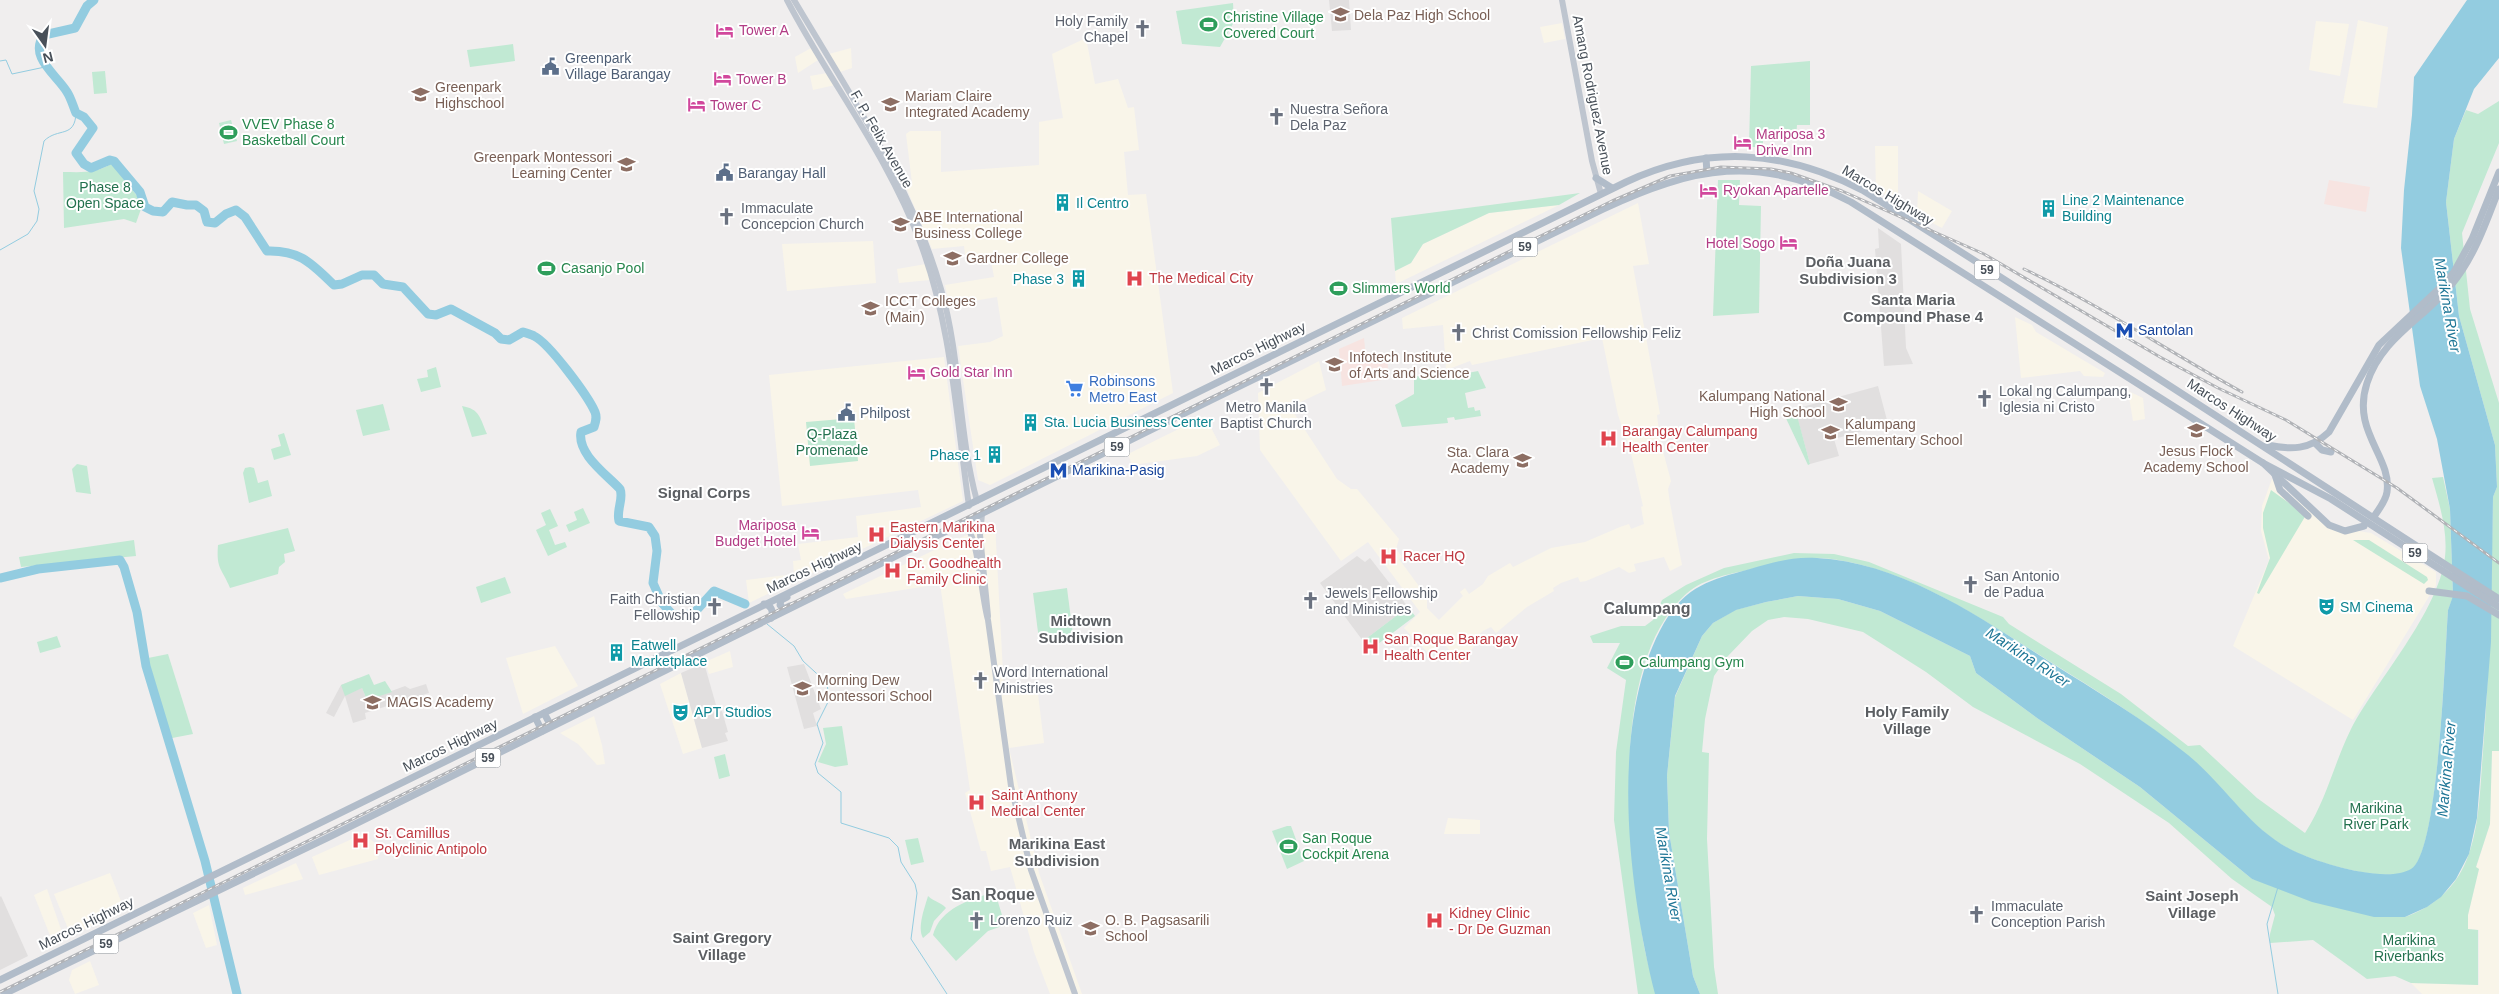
<svg xmlns="http://www.w3.org/2000/svg" width="2499" height="994" viewBox="0 0 2499 994" font-family="Arial,sans-serif">
<style>
.commercial{fill:#f9f5e9}
.education{fill:#e1dfdf}
.medical{fill:#f7e4e1}
.green{fill:#c1e9d3}
.water{fill:#93cce0}
.lines{fill:none;stroke-linecap:round;stroke-linejoin:round}
.stream{stroke:#93cce0;stroke-width:1}
.river{stroke:#93cce0;stroke-width:9}
.secondary{stroke:#bec5cf;stroke-width:6}
.primary{stroke:#b1bcc9;stroke-width:7}
.rail-casing{stroke:#b1b3b7;stroke-width:3}
.rail{stroke:#fff;stroke-width:1;stroke-dasharray:4;stroke-linecap:butt}
.labels{text-anchor:middle;dominant-baseline:central;stroke-width:4;stroke-linejoin:round;paint-order:stroke}
.shield{fill:#fff;stroke:#7f848b;stroke-width:1}
.shield-label{font-size:12px;font-weight:bold;fill:#485059}
.education-label{font-size:14px;fill:#785e54;stroke:#fff;text-anchor:start}
.leisure-label{font-size:14px;fill:#27864d;stroke:#fff;text-anchor:start}
.worship-label{font-size:14px;fill:#5b616d;stroke:#fff;text-anchor:start}
.hotel-label{font-size:14px;fill:#b23c85;stroke:#fff;text-anchor:start}
.service-label{font-size:14px;fill:#4e5e75;stroke:#fff;text-anchor:start}
.street-label{font-size:14px;fill:#485059;stroke:#fff}
.park-label{font-size:14px;fill:#22714e;stroke:#fff}
.culture-label{font-size:14px;fill:#0d838f;stroke:#fff;text-anchor:start}
.health-label{font-size:14px;fill:#be3a42;stroke:#fff;text-anchor:start}
.transit-label{font-size:14px;fill:#164399;stroke:#fff;text-anchor:start}
.shop-label{font-size:14px;fill:#366cbe;stroke:#fff;text-anchor:start}
.neighbourhood-label{font-size:15px;font-weight:bold;fill:#5b5e62;stroke:#fff}
.water-label{font-size:15px;font-style:italic;fill:#1e7696;stroke:#fff}
.quarter-label{font-size:16px;font-weight:bold;fill:#5b5e62;stroke:#fff}
</style>
<rect width="100%" height="100%" fill="#f0eeee"/>
<g class="commercial">
<path d="M 2358,20 L 2388,27 L 2377,108 L 2343,103 Z"/>
<path d="M 2316,21 L 2349,24 L 2340,76 L 2309,70 Z"/>
<path d="M 1562,23 L 1565,39 L 1544,43 L 1540,27 Z"/>
<path d="M 1086,38 L 1095,84 L 1118,79 L 1128,108 L 1134,107 L 1139,150 L 1124,152 L 1128,195 L 1146,194 L 1173,393 L 990,485 L 978,480 L 958,346 L 990,342 L 1003,336 L 997,297 L 949,305 L 945,285 L 994,277 L 991,261 L 966,263 L 964,246 L 932,249 L 906,187 L 912,183 L 906,134 L 910,131 L 941,131 L 941,172 L 1039,165 L 1039,122 L 1063,118 L 1052,54 Z"/>
<path d="M 811,48 L 818,60 L 798,73 L 795,57 Z"/>
<path d="M 851,48 L 852,68 L 840,72 L 829,54 Z"/>
<path d="M 827,73 L 835,85 L 813,90 L 810,76 Z"/>
<path d="M 1875,146 L 1898,146 L 1898,203 L 1876,189 Z"/>
<path d="M 1918,191 L 1952,211 L 1942,228 L 1917,215 Z"/>
<path d="M 1638,203 L 1649,264 L 1633,266 L 1660,414 L 1657,415 L 1660,440 L 1671,481 L 1668,489 L 1670,503 L 1682,565 L 1670,571 L 1664,557 L 1634,564 L 1636,571 L 1629,573 L 1619,567 L 1586,581 L 1580,582 L 1578,577 L 1561,583 L 1553,588 L 1554,591 L 1527,607 L 1496,633 L 1491,627 L 1483,631 L 1473,639 L 1477,643 L 1460,664 L 1443,642 L 1429,654 L 1404,628 L 1420,612 L 1368,542 L 1341,561 L 1260,450 L 1258,393 L 1319,361 L 1326,390 L 1290,407 L 1337,479 L 1351,489 L 1357,489 L 1399,539 L 1396,549 L 1402,557 L 1399,559 L 1421,589 L 1421,593 L 1427,600 L 1427,608 L 1439,620 L 1463,596 L 1460,592 L 1465,588 L 1469,594 L 1483,584 L 1488,576 L 1510,563 L 1513,567 L 1551,548 L 1585,542 L 1620,527 L 1629,524 L 1631,529 L 1644,524 L 1641,507 L 1643,506 L 1630,449 L 1618,415 L 1602,338 L 1472,365 L 1470,361 L 1446,370 L 1443,325 L 1403,329 L 1402,318 Z"/>
<path d="M 1559,205 L 1396,284 L 1395,271 L 1411,263 L 1423,244 L 1489,213 Z"/>
<path d="M 873,241 L 876,283 L 787,291 L 782,244 Z"/>
<path d="M 926,264 L 930,280 L 899,283 L 897,269 Z"/>
<path d="M 2015,317 L 2032,325 L 2036,332 L 2105,373 L 2103,377 L 2084,376 L 2080,371 L 2021,378 Z"/>
<path d="M 944,357 L 963,501 L 749,603 L 746,580 L 794,574 L 793,561 L 801,560 L 798,544 L 858,537 L 856,516 L 921,507 L 918,490 L 782,506 L 769,375 Z"/>
<path d="M 2128,391 L 2143,398 L 2145,419 L 2133,421 Z"/>
<path d="M 1205,416 L 1220,445 L 1197,456 L 1132,465 L 1128,454 Z"/>
<path d="M 2272,479 L 2327,526 L 2371,533 L 2436,572 L 2436,585 L 2353,720 L 2233,646 L 2269,560 L 2261,531 L 2262,506 Z"/>
<path d="M 995,523 L 1004,691 L 1037,686 L 1044,743 L 1009,748 L 1039,873 L 1082,994 L 1050,994 L 1034,952 L 1010,867 L 991,871 L 986,851 L 981,851 L 965,793 L 970,790 L 940,584 L 846,599 L 843,594 L 955,540 Z"/>
<path d="M 555,646 L 578,686 L 523,714 L 506,658 Z"/>
<path d="M 730,651 L 733,667 L 709,674 L 705,662 Z"/>
<path d="M 681,673 L 702,748 L 683,754 L 660,684 Z"/>
<path d="M 594,716 L 602,745 L 605,764 L 597,765 L 578,744 L 560,733 Z"/>
<path d="M 2492,751 L 2499,751 L 2499,994 L 2422,994 L 2411,983 L 2479,985 L 2479,930 L 2468,929 L 2468,915 L 2479,869 L 2476,868 L 2490,824 Z"/>
<path d="M 1448,818 L 1480,820 L 1480,834 L 1444,834 Z"/>
<path d="M 363,834 L 374,842 L 378,859 L 319,875 L 312,857 Z"/>
<path d="M 296,863 L 303,879 L 245,895 L 243,888 Z"/>
<path d="M 110,873 L 124,909 L 71,936 L 54,894 Z"/>
<path d="M 47,889 L 64,938 L 53,943 L 34,895 Z"/>
<path d="M 209,905 L 217,945 L 206,948 L 193,913 Z"/>
<path d="M 90,961 L 99,985 L 75,994 L 69,980 L 72,970 Z"/>
</g>
<g class="education">
<path d="M 1329,0 L 1349,0 L 1351,30 L 1332,31 Z"/>
<path d="M 1878,228 L 1901,244 L 1906,348 L 1913,364 L 1884,366 L 1875,249 L 1879,248 Z"/>
<path d="M 1878,386 L 1888,424 L 1834,439 L 1839,456 L 1810,464 L 1795,409 Z"/>
<path d="M 1357,556 L 1365,562 L 1370,558 L 1408,607 L 1363,641 L 1320,583 Z"/>
<path d="M 704,663 L 718,712 L 722,711 L 728,732 L 725,733 L 728,741 L 702,748 L 681,673 Z"/>
<path d="M 804,664 L 821,709 L 813,713 L 817,726 L 804,729 L 787,667 Z"/>
<path d="M 358,678 L 367,700 L 405,686 L 410,689 L 426,684 L 429,693 L 365,713 L 366,719 L 353,723 L 345,696 L 334,717 L 326,713 L 341,685 Z"/>
<path d="M 1,896 L 28,956 L 0,970 L 0,897 Z"/>
</g>
<g class="medical">
<path d="M 2329,180 L 2370,187 L 2366,212 L 2324,204 Z"/>
<path d="M 1364,338 L 1366,358 L 1387,355 L 1389,379 L 1342,386 L 1339,349 Z"/>
</g>
<g class="green">
<path d="M 1233,3 L 1234,22 L 1220,47 L 1182,44 L 1176,11 Z"/>
<path d="M 513,44 L 515,61 L 470,67 L 467,50 Z"/>
<path d="M 1810,61 L 1810,125 L 1797,125 L 1796,139 L 1763,139 L 1763,147 L 1749,147 L 1751,66 Z"/>
<path d="M 105,71 L 107,93 L 94,94 L 92,72 Z"/>
<path d="M 2499,101 L 2499,143 L 2462,233 L 2470,309 L 2499,403 L 2499,751 L 2492,751 L 2490,824 L 2476,867 L 2479,869 L 2468,915 L 2468,929 L 2478,930 L 2478,985 L 2411,983 L 2395,976 L 2367,979 L 2313,940 L 2270,943 L 2270,934 L 2275,915 L 2272,907 L 2232,879 L 2169,823 L 2080,764 L 1973,707 L 1926,672 L 1863,632 L 1808,619 L 1784,617 L 1768,620 L 1752,631 L 1727,657 L 1714,676 L 1705,719 L 1702,752 L 1709,753 L 1707,839 L 1714,967 L 1718,994 L 1700,994 L 1693,976 L 1669,832 L 1667,776 L 1675,697 L 1702,636 L 1713,623 L 1735,610 L 1766,602 L 1798,596 L 1838,599 L 1880,611 L 1970,656 L 1976,673 L 2037,718 L 2140,787 L 2252,879 L 2405,917 C 2431,908 2452,891 2464,866 C 2480,832 2480,788 2483,751 C 2490,666 2491,582 2493,497 L 2497,487 L 2495,445 L 2459,316 L 2446,202 L 2454,139 L 2466,110 L 2478,114 Z"/>
<path d="M 231,120 L 237,141 L 224,144 L 219,123 Z"/>
<path d="M 112,163 L 137,196 L 141,209 L 136,223 L 124,219 L 64,228 L 63,172 C 80,172 97,174 112,163 Z"/>
<path d="M 1718,180 L 1740,180 L 1739,205 L 1761,206 L 1759,313 L 1713,316 Z"/>
<path d="M 1580,193 L 1559,205 L 1489,213 L 1423,244 L 1411,263 L 1395,271 L 1391,218 Z"/>
<path d="M 436,367 L 441,387 L 421,392 L 417,379 L 428,377 L 427,370 Z"/>
<path d="M 1478,371 L 1486,388 L 1465,393 L 1468,408 L 1474,407 L 1475,411 L 1480,410 L 1481,416 L 1455,420 L 1454,417 L 1447,418 L 1448,423 L 1402,427 L 1395,405 L 1414,394 L 1414,376 L 1447,377 Z"/>
<path d="M 383,404 L 390,430 L 363,436 L 356,410 Z"/>
<path d="M 462,406 C 480,409 480,418 487,434 L 472,437 Z"/>
<path d="M 1795,408 L 1810,464 L 1808,465 L 1783,412 Z"/>
<path d="M 854,418 L 858,461 L 810,466 L 806,422 Z"/>
<path d="M 284,433 L 291,455 L 274,460 L 271,449 L 281,446 L 278,435 Z"/>
<path d="M 77,464 L 87,466 L 91,494 L 76,492 L 72,469 Z"/>
<path d="M 250,467 L 254,468 L 258,483 L 268,480 L 272,496 L 249,503 L 243,473 L 245,468 Z"/>
<path d="M 2443,477 L 2450,509 L 2453,597 L 2448,610 C 2445,650 2439,854 2411,870 C 2386,884 2318,863 2293,851 C 2249,829 2224,785 2187,755 C 2144,720 2096,690 2049,661 C 1983,620 1916,573 1838,560 C 1807,555 1786,560 1756,568 C 1732,574 1705,577 1686,594 C 1615,659 1626,813 1638,899 C 1640,918 1642,940 1647,959 C 1649,971 1656,983 1661,994 L 1638,994 L 1614,820 L 1616,752 L 1626,680 L 1607,668 L 1620,643 L 1593,643 L 1590,636 L 1621,626 L 1645,626 L 1653,620 L 1662,600 L 1686,585 L 1724,568 L 1794,553 L 1834,554 L 1869,562 L 2003,617 L 2009,624 L 2121,694 L 2188,746 L 2200,745 L 2257,798 L 2305,833 C 2327,799 2334,763 2351,729 C 2378,678 2438,613 2445,557 C 2448,530 2439,503 2432,478 Z"/>
<path d="M 2271,490 L 2306,515 L 2259,594 L 2257,593 L 2270,558 L 2263,528 L 2263,513 Z"/>
<path d="M 583,508 L 590,523 L 569,532 L 566,525 L 577,520 L 574,512 Z"/>
<path d="M 550,509 L 558,526 L 549,530 L 555,545 L 565,542 L 567,547 L 548,556 L 536,530 L 546,525 L 541,513 Z"/>
<path d="M 288,528 L 295,551 L 284,554 L 285,562 L 279,567 L 278,574 L 230,588 C 222,568 216,570 218,545 Z"/>
<path d="M 134,540 L 136,556 L 21,567 L 19,557 Z"/>
<path d="M 2353,540 L 2369,540 L 2427,577 L 2428,580 L 2424,584 Z"/>
<path d="M 505,577 L 511,593 L 481,603 L 476,587 Z"/>
<path d="M 1067,588 L 1073,635 L 1039,640 L 1033,593 Z"/>
<path d="M 1408,607 L 1415,616 L 1374,647 L 1370,642 L 1366,645 L 1363,641 Z"/>
<path d="M 57,636 L 61,647 L 40,653 L 37,642 Z"/>
<path d="M 168,654 L 193,734 L 167,739 L 143,659 Z"/>
<path d="M 369,674 L 374,685 L 385,681 L 392,692 L 367,700 L 362,688 L 345,696 L 341,685 Z"/>
<path d="M 842,726 L 848,765 L 835,767 L 818,762 L 826,744 L 823,728 Z"/>
<path d="M 725,754 L 730,776 L 719,779 L 714,757 Z"/>
<path d="M 1287,826 L 1291,826 L 1304,861 L 1287,869 L 1272,831 Z"/>
<path d="M 918,838 L 924,862 L 911,865 L 905,840 Z"/>
<path d="M 995,892 L 1005,925 L 988,931 L 956,961 L 933,935 C 940,908 971,899 995,892 Z"/>
<path d="M 928,896 C 934,902 941,902 946,908 L 934,921 L 930,932 L 923,938 C 917,927 925,907 928,896 Z"/>
</g>
<path class="water" d="M 2467,0 L 2499,0 L 2499,58 L 2474,89 L 2454,139 L 2446,202 L 2459,316 L 2495,445 L 2497,487 L 2493,497 L 2491,642 L 2477,818 L 2469,854 L 2456,879 L 2441,897 L 2427,907 L 2405,917 L 2374,917 L 2312,902 L 2252,879 L 2140,787 L 2037,718 L 1976,673 L 1970,656 L 1880,611 L 1838,599 L 1798,596 L 1766,602 L 1736,610 L 1713,623 L 1702,636 L 1675,696 L 1667,776 L 1669,832 L 1693,976 L 1700,994 L 1655,994 C 1628,888 1608,721 1664,623 C 1687,585 1710,580 1750,569 C 1772,563 1793,556 1817,558 C 1903,563 1979,617 2050,662 C 2096,691 2145,720 2188,755 C 2225,785 2250,830 2294,851 C 2319,863 2386,884 2411,869 C 2439,853 2445,650 2448,610 L 2453,596 L 2450,509 L 2437,439 L 2420,386 L 2401,248 L 2404,190 L 2412,115 L 2414,77 Z"/>
<g class="lines">
<g class="stream">
<path d="M 0,61 L 6,60 L 12,74 L 45,67"/>
<path d="M 0,250 L 28,234 L 37,221 L 39,209 L 34,191 L 44,141 C 58,127 75,139 76,113"/>
<path d="M 767,624 L 794,646 L 803,661 L 827,683 L 829,700 L 817,724 L 823,743 L 815,764 L 818,773 L 841,792 L 841,823 L 889,838 L 898,847 L 901,862 L 915,884 L 917,893 L 911,939 L 947,994"/>
<path d="M 2278,887 L 2267,924 L 2278,994"/>
</g>
<g class="river">
<path d="M 94,0 L 87,6 L 75,28 L 44,35 C 28,57 57,75 67,92 C 71,98 73,106 76,113 L 84,117 L 93,128 L 76,153 L 84,164 L 91,168 L 110,160 L 114,161 L 140,192 L 145,207 L 153,211 L 163,212 L 172,202 L 187,205 L 196,205 L 204,211 L 207,222 L 215,223 L 226,214 L 236,210 L 245,217 L 267,251 C 300,250 311,263 334,285 L 342,284 L 362,275 L 374,275 L 383,284 L 403,287 L 428,314 L 436,315 L 451,309 L 495,333 L 501,339 L 509,340 L 523,332 C 526,333 531,334 534,336 C 549,343 588,396 595,412 C 597,417 596,421 594,427 L 581,432 C 577,454 606,474 620,489 C 624,499 616,510 619,521 L 649,527 L 655,536 L 657,551 L 653,583 L 662,603 L 671,613 L 681,616 L 694,613 L 714,591 L 745,604"/>
<path d="M 0,578 L 38,569 L 120,560 L 124,567 L 137,612 L 146,666 L 205,861 L 237,994"/>
</g>
<g class="secondary">
<path d="M 787,0 C 829,81 888,155 920,242 C 952,326 956,417 969,506"/>
<path d="M 794,0 C 849,93 911,184 941,289 C 961,358 958,432 977,501"/>
<path d="M 1562,0 L 1592,161 L 1601,194"/>
<path d="M 982,514 L 980,535 L 988,616"/>
<path d="M 964,523 C 979,536 981,597 988,620 L 1011,786 L 1031,870 L 1075,994"/>
</g>
<g class="primary">
<path d="M 1706,158 L 1707,173"/>
<path d="M 1596,178 L 1612,188"/>
<path d="M 2315,443 L 2322,450 L 2331,452"/>
<path d="M 2267,445 C 2291,450 2310,450 2329,432 L 2379,345 L 2443,285 L 2454,272 L 2472,239 L 2499,172"/>
<path d="M 2263,463 L 2329,525 L 2345,531 L 2364,526"/>
<path d="M 2275,475 L 2280,490 L 2308,516"/>
<path d="M 2375,515 C 2380,508 2386,500 2387,492 C 2392,456 2351,432 2367,383 C 2382,337 2424,319 2452,284 C 2475,256 2486,222 2499,189"/>
<path d="M 2429,591 L 2467,596 L 2499,615"/>
<path d="M 787,597 L 781,600 L 780,605 L 784,609 L 790,606"/>
<path d="M 764,604 C 771,605 774,611 771,618"/>
<path d="M 544,713 L 551,726"/>
<path d="M 535,717 L 542,731"/>
<path d="M 0,980 L 1626,182 C 1708,144 1785,150 1864,191 C 2078,324 2287,463 2499,599"/>
<path d="M 4,994 L 331,836 L 1209,401 L 1603,209 C 1693,167 1760,153 1851,202 L 2263,463 L 2331,499 L 2499,607"/>
</g>
<defs>
<g id="rail">
<path d="M 2024,269 C 2099,304 2169,352 2242,392"/>
<path d="M 0,992 L 1612,201 L 1670,176 L 1721,167 L 1771,169 L 1791,173 L 1842,191 L 1984,254 L 2160,357 L 2218,388 L 2286,420 L 2397,488 L 2499,563"/>
</g>
</defs>
<use href="#rail" class="rail-casing"/>
<use href="#rail" class="rail"/>
</g>
<defs>
<symbol id="school-bare" viewBox="-9 -9 18 18"><path d="M0-5L7-2L0 1L-7-2ZM-4 1L0 2.5L4 1V4Q0 6-4 4Z" fill="#8d6e63" stroke="#fff" stroke-width="2.5" paint-order="stroke"/></symbol>
<symbol id="stadium-bare" viewBox="-9 -9 18 18"><path d="M0-5a6.5 5 0 1 0 0 10a6.5 5 0 1 0 0-10ZM-3.5-1.8h7v3.6h-7Z" fill="#2e9e5b" stroke="#fff" stroke-width="2.5" paint-order="stroke"/></symbol>
<symbol id="church-bare" viewBox="-9 -9 18 18"><path d="M-1.2-6h2.4v3.5h3.3v2.4h-3.3V6h-2.4V-.1h-3.3v-2.4h3.3Z" fill="#6b7280" stroke="#fff" stroke-width="2.5" paint-order="stroke"/></symbol>
<symbol id="hotel-bare" viewBox="-9 -9 18 18"><path d="M-6-4.5h1.5V1H6V5H4.5V3h-9V5H-6ZM-4 0a1.8 1.8 0 1 1 3.6 0ZM.5 0V-2.5h3Q6-2.5 6 0Z" fill="#d1479c" stroke="#fff" stroke-width="2.5" paint-order="stroke"/></symbol>
<symbol id="civic-bare" viewBox="-9 -9 18 18"><path d="M-.6-6.5H3V-4.5H.6V-3L4-1V1h2V6H-6V1h2V-1L-.6-3ZM-1.2 2.5V6h2.4V2.5Z" fill="#5c6f8a" stroke="#fff" stroke-width="2.5" paint-order="stroke"/></symbol>
<symbol id="building-bare" viewBox="-9 -9 18 18"><path d="M-4-6H4V6H1V3H-1V6H-4ZM-2.5-4.3h1.7v1.8h-1.7ZM.8-4.3h1.7v1.8H.8ZM-2.5-1h1.7V.8h-1.7ZM.8-1h1.7V.8H.8Z" fill="#0f9aa8" stroke="#fff" stroke-width="2.5" paint-order="stroke"/></symbol>
<symbol id="university-bare" viewBox="-9 -9 18 18"><path d="M0-5L7-2L0 1L-7-2ZM-4 1L0 2.5L4 1V4Q0 6-4 4Z" fill="#8d6e63" stroke="#fff" stroke-width="2.5" paint-order="stroke"/></symbol>
<symbol id="hospital-bare" viewBox="-9 -9 18 18"><path d="M-5-5h3v3.5h4V-5h3V5h-3V1.5h-4V5h-3Z" fill="#e0444e" stroke="#fff" stroke-width="2.5" paint-order="stroke"/></symbol>
<symbol id="metro-bare" viewBox="-9 -9 18 18"><path d="M-5.5 5V-5H-3L0 0L3-5H5.5V5H3V-.5L0 4L-3-.5V5Z" fill="#1a4fb4" stroke="#fff" stroke-width="2.5" paint-order="stroke"/></symbol>
<symbol id="supermarket-bare" viewBox="-9 -9 18 18"><path d="M-6-5.5h2.5l.6 2H6L4.5 2H-2.5L-4.4-4H-6ZM-1.5 3.2a1.3 1.3 0 1 0 .1 0ZM3 3.2a1.3 1.3 0 1 0 .1 0Z" fill="#3f7fe0" stroke="#fff" stroke-width="2.5" paint-order="stroke"/></symbol>
<symbol id="theatre-bare" viewBox="-9 -9 18 18"><path d="M-5-5.5Q0-4 5-5.5V0Q5 5 0 6Q-5 5-5 0ZM-3.3-2.5H-1v1.5H-3.3ZM1-2.5H3.3v1.5H1ZM-2.8 1Q0 5.5 2.8 1Z" fill="#0f9aa8" stroke="#fff" stroke-width="2.5" paint-order="stroke"/></symbol>
</defs>
<g fill-rule="evenodd">
<use href="#school-bare" x="1328" y="2" width="25" height="25"/>
<use href="#stadium-bare" x="1196" y="12" width="25" height="25"/>
<use href="#church-bare" x="1130" y="16" width="25" height="25"/>
<use href="#hotel-bare" x="712" y="18" width="25" height="25"/>
<use href="#civic-bare" x="538" y="54" width="25" height="25"/>
<use href="#hotel-bare" x="710" y="66" width="25" height="25"/>
<use href="#school-bare" x="408" y="82" width="25" height="25"/>
<use href="#school-bare" x="878" y="92" width="25" height="25"/>
<use href="#hotel-bare" x="684" y="92" width="25" height="25"/>
<use href="#church-bare" x="1264" y="104" width="25" height="25"/>
<use href="#stadium-bare" x="216" y="120" width="25" height="25"/>
<use href="#hotel-bare" x="1730" y="130" width="25" height="25"/>
<use href="#school-bare" x="614" y="152" width="25" height="25"/>
<use href="#civic-bare" x="712" y="160" width="25" height="25"/>
<use href="#hotel-bare" x="1696" y="178" width="25" height="25"/>
<use href="#building-bare" x="1050" y="190" width="25" height="25"/>
<use href="#building-bare" x="2036" y="196" width="25" height="25"/>
<use href="#church-bare" x="714" y="204" width="25" height="25"/>
<use href="#university-bare" x="888" y="212" width="25" height="25"/>
<use href="#hotel-bare" x="1776" y="230" width="25" height="25"/>
<use href="#university-bare" x="940" y="246" width="25" height="25"/>
<use href="#stadium-bare" x="534" y="256" width="25" height="25"/>
<use href="#hospital-bare" x="1122" y="266" width="25" height="25"/>
<use href="#building-bare" x="1066" y="266" width="25" height="25"/>
<use href="#stadium-bare" x="1326" y="276" width="25" height="25"/>
<use href="#university-bare" x="858" y="296" width="25" height="25"/>
<use href="#metro-bare" x="2112" y="318" width="25" height="25"/>
<use href="#church-bare" x="1446" y="320" width="25" height="25"/>
<use href="#university-bare" x="1322" y="352" width="25" height="25"/>
<use href="#hotel-bare" x="904" y="360" width="25" height="25"/>
<use href="#church-bare" x="1254" y="374" width="25" height="25"/>
<use href="#supermarket-bare" x="1062" y="376" width="25" height="25"/>
<use href="#church-bare" x="1972" y="386" width="25" height="25"/>
<use href="#school-bare" x="1826" y="392" width="25" height="25"/>
<use href="#civic-bare" x="834" y="400" width="25" height="25"/>
<use href="#building-bare" x="1018" y="410" width="25" height="25"/>
<use href="#school-bare" x="2184" y="418" width="25" height="25"/>
<use href="#school-bare" x="1818" y="420" width="25" height="25"/>
<use href="#hospital-bare" x="1596" y="426" width="25" height="25"/>
<use href="#building-bare" x="982" y="442" width="25" height="25"/>
<use href="#school-bare" x="1510" y="448" width="25" height="25"/>
<use href="#metro-bare" x="1046" y="458" width="25" height="25"/>
<use href="#hotel-bare" x="798" y="520" width="25" height="25"/>
<use href="#hospital-bare" x="864" y="522" width="25" height="25"/>
<use href="#hospital-bare" x="1376" y="544" width="25" height="25"/>
<use href="#hospital-bare" x="880" y="558" width="25" height="25"/>
<use href="#church-bare" x="1958" y="572" width="25" height="25"/>
<use href="#church-bare" x="1298" y="588" width="25" height="25"/>
<use href="#church-bare" x="702" y="594" width="25" height="25"/>
<use href="#theatre-bare" x="2314" y="594" width="25" height="25"/>
<use href="#hospital-bare" x="1358" y="634" width="25" height="25"/>
<use href="#building-bare" x="604" y="640" width="25" height="25"/>
<use href="#stadium-bare" x="1612" y="650" width="25" height="25"/>
<use href="#church-bare" x="968" y="668" width="25" height="25"/>
<use href="#school-bare" x="790" y="676" width="25" height="25"/>
<use href="#school-bare" x="360" y="690" width="25" height="25"/>
<use href="#theatre-bare" x="668" y="700" width="25" height="25"/>
<use href="#hospital-bare" x="964" y="790" width="25" height="25"/>
<use href="#hospital-bare" x="348" y="828" width="25" height="25"/>
<use href="#stadium-bare" x="1276" y="834" width="25" height="25"/>
<use href="#church-bare" x="1964" y="902" width="25" height="25"/>
<use href="#church-bare" x="964" y="908" width="25" height="25"/>
<use href="#hospital-bare" x="1422" y="908" width="25" height="25"/>
<use href="#school-bare" x="1078" y="916" width="25" height="25"/>
</g>
<g class="labels">
<g class="shield">
<rect x="1512.5" y="237.5" width="25" height="19" rx="4"/>
<rect x="1974.5" y="260.5" width="25" height="19" rx="4"/>
<rect x="1104.5" y="437.5" width="25" height="19" rx="4"/>
<rect x="2402.5" y="543.5" width="25" height="19" rx="4"/>
<rect x="475.5" y="748.5" width="25" height="19" rx="4"/>
<rect x="93.5" y="934.5" width="25" height="19" rx="4"/>
</g>
<g class="shield-label">
<text x="1525" y="247">59</text>
<text x="1987" y="270">59</text>
<text x="1117" y="447">59</text>
<text x="2415" y="553">59</text>
<text x="488" y="758">59</text>
<text x="106" y="944">59</text>
</g>
<g class="education-label">
<text x="1354" y="15">Dela Paz High School</text>
<text x="435" y="87">Greenpark<tspan x="435" dy="16">Highschool</tspan></text>
<text x="905" y="96">Mariam Claire<tspan x="905" dy="16">Integrated Academy</tspan></text>
<text x="612" y="157" text-anchor="end">Greenpark Montessori<tspan x="612" dy="16">Learning Center</tspan></text>
<text x="914" y="217">ABE International<tspan x="914" dy="16">Business College</tspan></text>
<text x="966" y="258">Gardner College</text>
<text x="885" y="301">ICCT Colleges<tspan x="885" dy="16">(Main)</tspan></text>
<text x="1349" y="357">Infotech Institute<tspan x="1349" dy="16">of Arts and Science</tspan></text>
<text x="1825" y="396" text-anchor="end">Kalumpang National<tspan x="1825" dy="16">High School</tspan></text>
<text x="1845" y="424">Kalumpang<tspan x="1845" dy="16">Elementary School</tspan></text>
<text x="2196" y="451" text-anchor="middle">Jesus Flock<tspan x="2196" dy="16">Academy School</tspan></text>
<text x="1509" y="452" text-anchor="end">Sta. Clara<tspan x="1509" dy="16">Academy</tspan></text>
<text x="817" y="680">Morning Dew<tspan x="817" dy="16">Montessori School</tspan></text>
<text x="387" y="702">MAGIS Academy</text>
<text x="1105" y="920">O. B. Pagsasarili<tspan x="1105" dy="16">School</tspan></text>
</g>
<g class="leisure-label">
<text x="1223" y="17">Christine Village<tspan x="1223" dy="16">Covered Court</tspan></text>
<text x="242" y="124">VVEV Phase 8<tspan x="242" dy="16">Basketball Court</tspan></text>
<text x="561" y="268">Casanjo Pool</text>
<text x="1352" y="288">Slimmers World</text>
<text x="1639" y="662">Calumpang Gym</text>
<text x="1302" y="838">San Roque<tspan x="1302" dy="16">Cockpit Arena</tspan></text>
</g>
<g class="worship-label">
<text x="1128" y="21" text-anchor="end">Holy Family<tspan x="1128" dy="16">Chapel</tspan></text>
<text x="1290" y="109">Nuestra Señora<tspan x="1290" dy="16">Dela Paz</tspan></text>
<text x="741" y="208">Immaculate<tspan x="741" dy="16">Concepcion Church</tspan></text>
<text x="1472" y="333">Christ Comission Fellowship Feliz</text>
<text x="1999" y="391">Lokal ng Calumpang,<tspan x="1999" dy="16">Iglesia ni Cristo</tspan></text>
<text x="1266" y="407" text-anchor="middle">Metro Manila<tspan x="1266" dy="16">Baptist Church</tspan></text>
<text x="1984" y="576">San Antonio<tspan x="1984" dy="16">de Padua</tspan></text>
<text x="1325" y="593">Jewels Fellowship<tspan x="1325" dy="16">and Ministries</tspan></text>
<text x="700" y="599" text-anchor="end">Faith Christian<tspan x="700" dy="16">Fellowship</tspan></text>
<text x="994" y="672">Word International<tspan x="994" dy="16">Ministries</tspan></text>
<text x="1991" y="906">Immaculate<tspan x="1991" dy="16">Conception Parish</tspan></text>
<text x="990" y="920">Lorenzo Ruiz</text>
</g>
<g class="hotel-label">
<text x="739" y="30">Tower A</text>
<text x="736" y="79">Tower B</text>
<text x="710" y="105">Tower C</text>
<text x="1756" y="134">Mariposa 3<tspan x="1756" dy="16">Drive Inn</tspan></text>
<text x="1723" y="190">Ryokan Apartelle</text>
<text x="1775" y="243" text-anchor="end">Hotel Sogo</text>
<text x="930" y="372">Gold Star Inn</text>
<text x="796" y="525" text-anchor="end">Mariposa<tspan x="796" dy="16">Budget Hotel</tspan></text>
</g>
<g class="service-label">
<text x="565" y="58">Greenpark<tspan x="565" dy="16">Village Barangay</tspan></text>
<text x="738" y="173">Barangay Hall</text>
<text x="860" y="413">Philpost</text>
</g>
<g class="street-label">
<text transform="translate(1593 95) rotate(79)">Amang Rodriguez Avenue</text>
<text transform="translate(882 139) rotate(60)">F. P. Felix Avenue</text>
<text transform="translate(1888 195) rotate(31)">Marcos Highway</text>
<text transform="translate(1258 348) rotate(-26)">Marcos Highway</text>
<text transform="translate(2232 410) rotate(33)">Marcos Highway</text>
<text transform="translate(814 567) rotate(-25)">Marcos Highway</text>
<text transform="translate(450 745) rotate(-26)">Marcos Highway</text>
<text transform="translate(86 923) rotate(-26)">Marcos Highway</text>
</g>
<g class="park-label">
<text x="105" y="187">Phase 8<tspan x="105" dy="16">Open Space</tspan></text>
<text x="832" y="434">Q-Plaza<tspan x="832" dy="16">Promenade</tspan></text>
<text x="2376" y="808">Marikina<tspan x="2376" dy="16">River Park</tspan></text>
<text x="2409" y="940">Marikina<tspan x="2409" dy="16">Riverbanks</tspan></text>
</g>
<g class="culture-label">
<text x="2062" y="200">Line 2 Maintenance<tspan x="2062" dy="16">Building</tspan></text>
<text x="1076" y="203">Il Centro</text>
<text x="1064" y="279" text-anchor="end">Phase 3</text>
<text x="1044" y="422">Sta. Lucia Business Center</text>
<text x="981" y="455" text-anchor="end">Phase 1</text>
<text x="2340" y="607">SM Cinema</text>
<text x="631" y="645">Eatwell<tspan x="631" dy="16">Marketplace</tspan></text>
<text x="694" y="712">APT Studios</text>
</g>
<g class="health-label">
<text x="1149" y="278">The Medical City</text>
<text x="1622" y="431">Barangay Calumpang<tspan x="1622" dy="16">Health Center</tspan></text>
<text x="890" y="527">Eastern Marikina<tspan x="890" dy="16">Dialysis Center</tspan></text>
<text x="1403" y="556">Racer HQ</text>
<text x="907" y="563">Dr. Goodhealth<tspan x="907" dy="16">Family Clinic</tspan></text>
<text x="1384" y="639">San Roque Barangay<tspan x="1384" dy="16">Health Center</tspan></text>
<text x="991" y="795">Saint Anthony<tspan x="991" dy="16">Medical Center</tspan></text>
<text x="375" y="833">St. Camillus<tspan x="375" dy="16">Polyclinic Antipolo</tspan></text>
<text x="1449" y="913">Kidney Clinic<tspan x="1449" dy="16">- Dr De Guzman</tspan></text>
</g>
<g class="transit-label">
<text x="2138" y="330">Santolan</text>
<text x="1072" y="470">Marikina-Pasig</text>
</g>
<g class="shop-label">
<text x="1089" y="381">Robinsons<tspan x="1089" dy="16">Metro East</tspan></text>
</g>
<g class="neighbourhood-label">
<text x="1848" y="261">Doña Juana<tspan x="1848" dy="17">Subdivision 3</tspan></text>
<text x="1913" y="299">Santa Maria<tspan x="1913" dy="17">Compound Phase 4</tspan></text>
<text x="704" y="492">Signal Corps</text>
<text x="1081" y="620">Midtown<tspan x="1081" dy="17">Subdivision</tspan></text>
<text x="1907" y="711">Holy Family<tspan x="1907" dy="17">Village</tspan></text>
<text x="1057" y="843">Marikina East<tspan x="1057" dy="17">Subdivision</tspan></text>
<text x="2192" y="895">Saint Joseph<tspan x="2192" dy="17">Village</tspan></text>
<text x="722" y="937">Saint Gregory<tspan x="722" dy="17">Village</tspan></text>
</g>
<g class="water-label">
<text transform="translate(2448 305) rotate(80)">Marikina River</text>
<text transform="translate(2028 657) rotate(33)">Marikina River</text>
<text transform="translate(2446 769) rotate(-85)">Marikina River</text>
<text transform="translate(1669 874) rotate(80)">Marikina River</text>
</g>
<g class="quarter-label">
<text x="1647" y="608">Calumpang</text>
<text x="993" y="894">San Roque</text>
</g>
</g>
<g transform="translate(45 45) rotate(166)" stroke="#ffffff" stroke-width="4" paint-order="stroke">
<path d="M0-4L9 19L0 12L-9 19Z" fill="#485059"/>
<text y="-8" font-size="14" font-weight="bold" text-anchor="middle" fill="#485059">N</text>
</g>
</svg>
